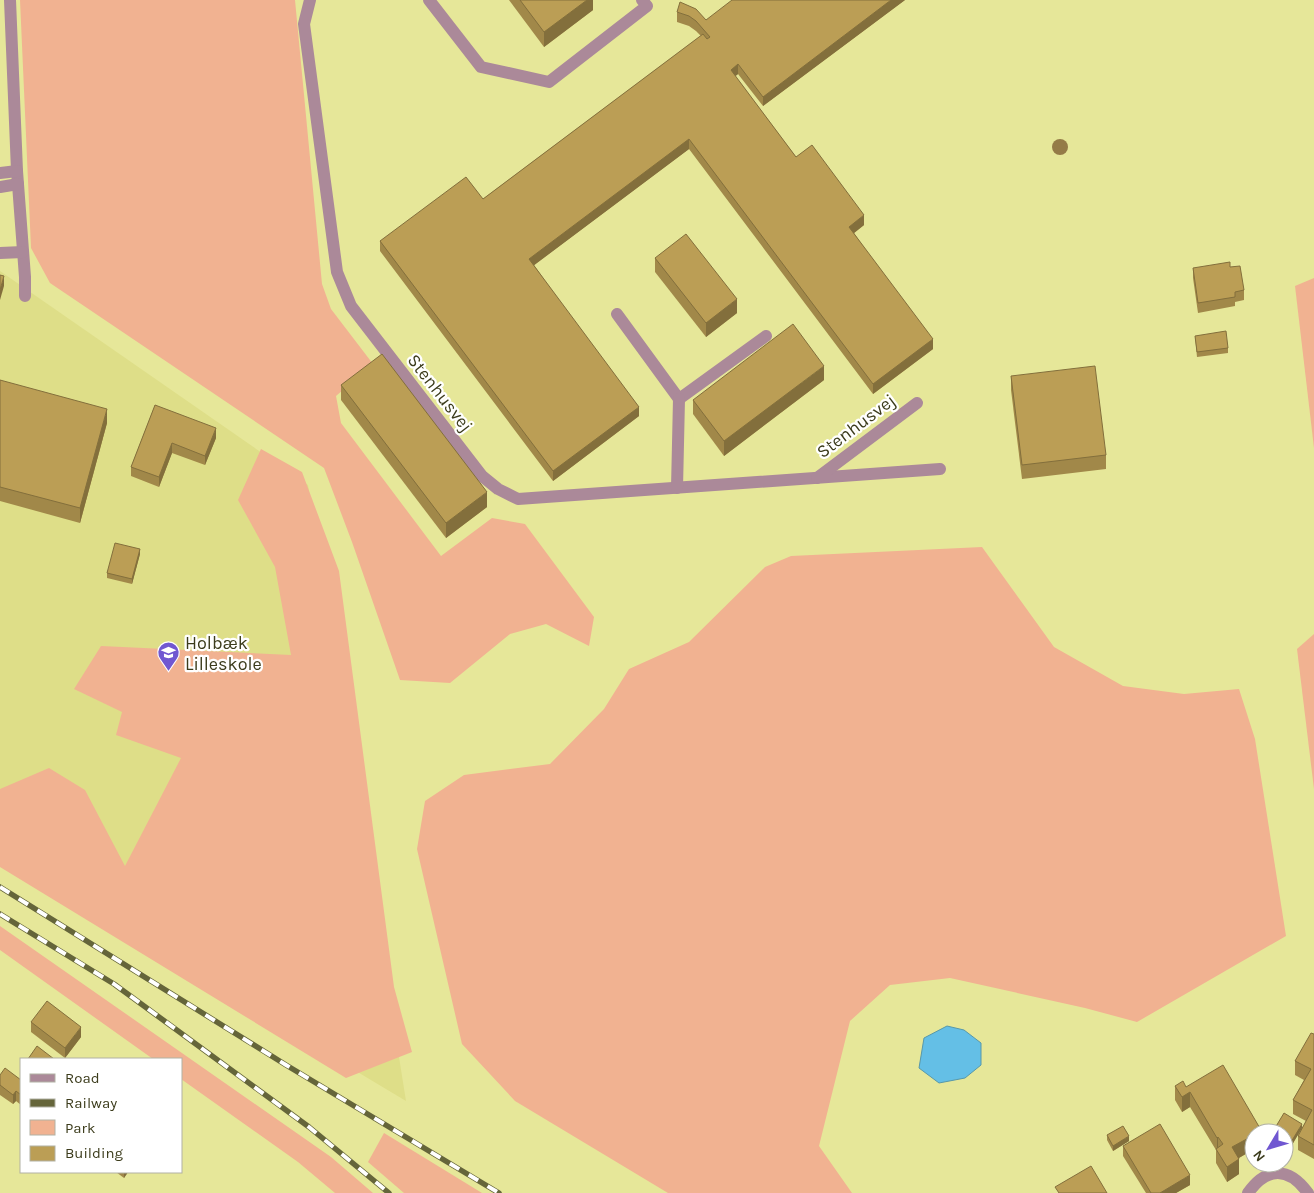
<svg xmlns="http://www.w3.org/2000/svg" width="1314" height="1193" viewBox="0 0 1314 1193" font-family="Karla,sans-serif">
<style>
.built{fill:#dede88}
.green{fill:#f1b291}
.water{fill:#64bfe6;stroke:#5898a9}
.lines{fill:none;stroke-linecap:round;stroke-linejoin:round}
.minor{stroke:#ab8999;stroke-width:12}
.rail-casing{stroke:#65653a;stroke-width:5.5}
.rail{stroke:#fff;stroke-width:4;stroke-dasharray:11;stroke-linecap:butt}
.tree{fill:#947b47}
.wall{fill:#a18849}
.shaded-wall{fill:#836f3c}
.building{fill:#bb9e55;stroke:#836f3c}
.labels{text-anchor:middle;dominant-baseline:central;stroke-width:4.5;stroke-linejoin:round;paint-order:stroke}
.street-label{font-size:18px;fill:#3c3c1c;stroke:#fff}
.poi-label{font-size:18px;fill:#3c3c1c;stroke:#fff;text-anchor:start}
</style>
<rect width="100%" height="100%" fill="#e6e799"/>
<path class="built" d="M 0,271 L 308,485 L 406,1101 L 0,858 Z"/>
<g class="green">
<path d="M 20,0 L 295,0 L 322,284 L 331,309 L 373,364 L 336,396 L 341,423 L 441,556 L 492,518 L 525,524 L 594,617 L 589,646 L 546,624 L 510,634 L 450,683 L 400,680 L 352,542 L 324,468 L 50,283 L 31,248 Z"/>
<path d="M 1314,278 L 1314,448 L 1295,286 Z"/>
<path d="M 261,449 L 302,472 L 339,571 L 394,987 L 412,1052 L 346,1078 L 0,867 L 0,789 L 49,768 L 85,790 L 125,866 L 181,758 L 116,735 L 122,712 L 74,689 L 101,646 L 291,655 L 275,567 L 238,500 Z"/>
<path d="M 982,547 L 1054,647 L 1123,686 L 1184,694 L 1239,689 L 1255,739 L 1286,936 L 1137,1022 L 1085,1008 L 950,978 L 890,985 L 850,1021 L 819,1146 L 852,1193 L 668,1193 L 515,1101 L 462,1044 L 417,849 L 425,801 L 464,775 L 550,764 L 604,709 L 629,669 L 689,642 L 765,567 L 791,556 Z"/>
<path d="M 1314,634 L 1314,789 L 1297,649 Z"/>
<path d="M 0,926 L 331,1157 L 373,1193 L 335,1193 L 298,1162 L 181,1079 L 181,1059 L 153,1059 L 0,950 Z"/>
<path d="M 384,1133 L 482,1193 L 404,1193 L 368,1162 Z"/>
</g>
<path class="water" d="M 947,1026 L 964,1030 L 981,1043 L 981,1065 L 965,1078 L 939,1083 L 919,1068 L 924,1038 Z"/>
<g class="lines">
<g class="minor">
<path d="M 10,0 L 17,171 L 25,277 L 25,296"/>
<path d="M 310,0 L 304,24 L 337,272 L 351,306 L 482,476 L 498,489 L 518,499 L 940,469"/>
<path d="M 429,0 L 481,67 L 549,82 L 647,6 L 642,0"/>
<path d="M 0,173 L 17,171"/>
<path d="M 0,187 L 18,184"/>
<path d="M 0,253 L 23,252"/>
<path d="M 617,314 L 679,399 L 766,336"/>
<path d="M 817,478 L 917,403"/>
<path d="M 677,488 L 679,399"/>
<path d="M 1248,1193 C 1267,1166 1289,1167 1308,1193"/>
</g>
<defs>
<g id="rail">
<path d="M 0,887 L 286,1065 L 499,1193"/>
<path d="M 0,914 L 114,984 L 309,1127 L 389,1193"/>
</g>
</defs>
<use href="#rail" class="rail-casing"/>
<use href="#rail" class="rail"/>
</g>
<circle class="tree" cx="1060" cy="147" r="8"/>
<g class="wall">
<path d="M 509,0 L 593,0 L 593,10 L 544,47 Z"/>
<path d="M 905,0 L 763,106 L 738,74 L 735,76 L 796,157 L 864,225 L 854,233 L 933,349 L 873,394 L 689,149 L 534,265 L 639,416 L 553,481 L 380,251 L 380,241 L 483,199 L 701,36 L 696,31 L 689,26 L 677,22 L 677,12 L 706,20 Z"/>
<path d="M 655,258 L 737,313 L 706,337 L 655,272 Z"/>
<path d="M 1230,267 L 1244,290 L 1244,300 L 1235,302 L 1235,306 L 1198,313 L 1193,278 L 1193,268 Z"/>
<path d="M 1195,336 L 1228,348 L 1228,353 L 1197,357 Z"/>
<path d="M 1011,376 L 1106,455 L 1106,469 L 1022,479 L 1011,390 Z"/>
<path d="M 0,380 L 107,423 L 80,523 L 0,501 Z"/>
<path d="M 824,380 L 724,456 L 693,414 L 693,400 Z"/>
<path d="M 341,385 L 487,507 L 446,538 L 341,400 Z"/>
<path d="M 155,405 L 216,438 L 205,465 L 172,453 L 159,487 L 131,476 L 131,467 Z"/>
<path d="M 140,554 L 132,584 L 107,578 L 107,573 Z"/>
<path d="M 31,1022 L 81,1037 L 65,1058 L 31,1032 Z"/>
<path d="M 1314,1034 L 1314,1159 L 1298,1150 L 1298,1136 L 1301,1129 L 1285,1157 L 1284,1156 L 1284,1133 L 1302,1128 L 1306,1121 L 1293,1114 L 1293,1100 L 1304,1080 L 1295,1075 L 1295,1061 Z"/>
<path d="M 0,1075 L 21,1080 L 21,1105 L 16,1101 L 13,1104 L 0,1095 Z"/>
<path d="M 1175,1086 L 1186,1087 L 1261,1133 L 1254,1133 L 1254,1149 L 1239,1158 L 1239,1174 L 1227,1182 L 1216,1163 L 1216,1150 L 1190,1107 L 1182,1112 L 1175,1100 Z"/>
<path d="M 1107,1135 L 1129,1141 L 1113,1151 L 1107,1140 Z"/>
<path d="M 1123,1146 L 1190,1185 L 1176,1193 L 1146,1193 L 1123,1156 Z"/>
<path d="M 116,1172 L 128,1172 L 124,1178 Z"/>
</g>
<g class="shaded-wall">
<path d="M 587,0 L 593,0 L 593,10 L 544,47 L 544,32 Z"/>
<path d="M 891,0 L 905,0 L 763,106 L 763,97 Z"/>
<path d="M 738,64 L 738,74 L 731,80 L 731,70 Z"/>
<path d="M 689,139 L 689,149 L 529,269 L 529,259 Z"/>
<path d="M 864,215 L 864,225 L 849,237 L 849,227 Z"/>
<path d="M 4,276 L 4,286 L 0,300 L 0,290 Z"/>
<path d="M 737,299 L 737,313 L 706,337 L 706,323 Z"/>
<path d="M 933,339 L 933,349 L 873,394 L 873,384 Z"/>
<path d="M 824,366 L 824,380 L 724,456 L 724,441 Z"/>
<path d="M 639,407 L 639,416 L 553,481 L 553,471 Z"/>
<path d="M 107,409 L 107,423 L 80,523 L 80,508 Z"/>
<path d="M 216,428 L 216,438 L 205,465 L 205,456 Z"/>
<path d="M 172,443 L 172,453 L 159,487 L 159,477 Z"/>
<path d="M 487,492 L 487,507 L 446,538 L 446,523 Z"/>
<path d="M 140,549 L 140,554 L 132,584 L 132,579 Z"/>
<path d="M 81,1027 L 81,1037 L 65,1058 L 65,1048 Z"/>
<path d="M 16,1091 L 16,1101 L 13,1104 L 13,1095 Z"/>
<path d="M 1190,1092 L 1190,1107 L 1182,1112 L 1182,1097 Z"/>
<path d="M 1302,1124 L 1302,1128 L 1285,1157 L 1285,1152 Z"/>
<path d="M 1254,1135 L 1254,1149 L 1232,1162 L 1232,1147 Z"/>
<path d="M 1129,1136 L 1129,1141 L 1113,1151 L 1113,1146 Z"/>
<path d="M 1218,1137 L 1218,1151 L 1217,1150 L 1217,1138 Z"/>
<path d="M 1239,1159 L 1239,1174 L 1227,1182 L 1227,1167 Z"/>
<path d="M 124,1172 L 128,1172 L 124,1178 Z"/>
<path d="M 1190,1175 L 1190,1185 L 1176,1193 L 1160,1193 Z"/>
</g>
<g class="building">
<path d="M 520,0 L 587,0 L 544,32 Z"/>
<path d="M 732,0 L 891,0 L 763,97 L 738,64 L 731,70 L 796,157 L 812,145 L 864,215 L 849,227 L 933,339 L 873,384 L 689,139 L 529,259 L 639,407 L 553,471 L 380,241 L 466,177 L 483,199 L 703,34 L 707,39 L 710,37 L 696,21 L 689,16 L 677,12 L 680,2 L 696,9 L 706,20 Z"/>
<path d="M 686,234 L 737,299 L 706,323 L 655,258 Z"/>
<path d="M 1230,262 L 1230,267 L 1240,266 L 1244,290 L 1235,292 L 1235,297 L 1198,303 L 1193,268 Z"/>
<path d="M 0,275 L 4,276 L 0,290 Z"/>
<path d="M 793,324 L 824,366 L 724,441 L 693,400 Z"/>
<path d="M 1226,331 L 1228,348 L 1197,352 L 1195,336 Z"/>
<path d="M 382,354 L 487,492 L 446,523 L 341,385 Z"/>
<path d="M 1095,366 L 1106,455 L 1022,465 L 1011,376 Z"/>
<path d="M 0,380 L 107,409 L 80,508 L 0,487 Z"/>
<path d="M 155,405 L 216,428 L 205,456 L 172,443 L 159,477 L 131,467 Z"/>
<path d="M 115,543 L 140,549 L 132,579 L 107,573 Z"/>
<path d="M 47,1001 L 81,1027 L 65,1048 L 31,1022 Z"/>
<path d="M 1311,1033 L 1314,1034 L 1314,1145 L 1298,1136 L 1312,1110 L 1293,1100 L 1311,1069 L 1295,1061 Z"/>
<path d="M 37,1046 L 54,1059 L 28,1059 Z"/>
<path d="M 1223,1065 L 1261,1130 L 1257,1133 L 1254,1133 L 1254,1135 L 1232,1147 L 1239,1159 L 1227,1167 L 1216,1149 L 1223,1144 L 1218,1137 L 1217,1138 L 1190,1092 L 1182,1097 L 1175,1086 L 1183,1081 L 1186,1087 Z"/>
<path d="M 5,1068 L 21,1080 L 21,1095 L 16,1091 L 13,1095 L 0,1085 L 0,1075 Z"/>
<path d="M 1284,1113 L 1302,1124 L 1285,1152 L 1284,1151 L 1284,1133 L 1272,1133 Z"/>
<path d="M 1160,1124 L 1190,1175 L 1160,1193 L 1151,1193 L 1123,1146 Z"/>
<path d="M 1123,1126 L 1129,1136 L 1113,1146 L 1107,1135 Z"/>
<path d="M 1091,1166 L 1107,1193 L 1059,1193 L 1055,1187 Z"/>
</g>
<defs>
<symbol id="school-pin" viewBox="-11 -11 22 30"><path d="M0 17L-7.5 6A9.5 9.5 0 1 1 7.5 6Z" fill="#7057d1" stroke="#fff"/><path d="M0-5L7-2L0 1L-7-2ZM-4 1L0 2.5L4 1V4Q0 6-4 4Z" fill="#fff"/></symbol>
</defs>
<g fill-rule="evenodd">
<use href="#school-pin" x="156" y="640" width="25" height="34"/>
</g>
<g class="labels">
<g class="street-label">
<text transform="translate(440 393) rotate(52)">Stenhusvej</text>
<text transform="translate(856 426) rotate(-37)">Stenhusvej</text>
</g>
<g class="poi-label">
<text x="185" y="643">Holbæk<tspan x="185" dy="21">Lilleskole</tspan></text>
</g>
</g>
<rect x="20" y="1058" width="162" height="115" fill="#ffffff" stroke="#b1b1a4"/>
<rect x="30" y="1074" width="25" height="8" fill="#ab8999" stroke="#b1b1a4"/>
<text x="65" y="1083" font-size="15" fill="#3c3c1c">Road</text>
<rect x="30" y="1099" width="25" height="8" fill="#65653a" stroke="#b1b1a4"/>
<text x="65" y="1108" font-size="15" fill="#3c3c1c">Railway</text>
<rect x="30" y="1120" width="25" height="15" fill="#f1b291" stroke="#b1b1a4"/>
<text x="65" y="1133" font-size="15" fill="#3c3c1c">Park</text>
<rect x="30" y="1146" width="25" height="15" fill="#bb9e55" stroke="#b1b1a4"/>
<text x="65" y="1158" font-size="15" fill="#3c3c1c">Building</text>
<g transform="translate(1269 1148) rotate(232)"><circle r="24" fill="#ffffff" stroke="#b1b1a4"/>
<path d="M0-4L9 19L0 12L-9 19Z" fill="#7057d1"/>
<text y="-8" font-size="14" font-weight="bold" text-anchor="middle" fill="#3c3c1c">N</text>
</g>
</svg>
